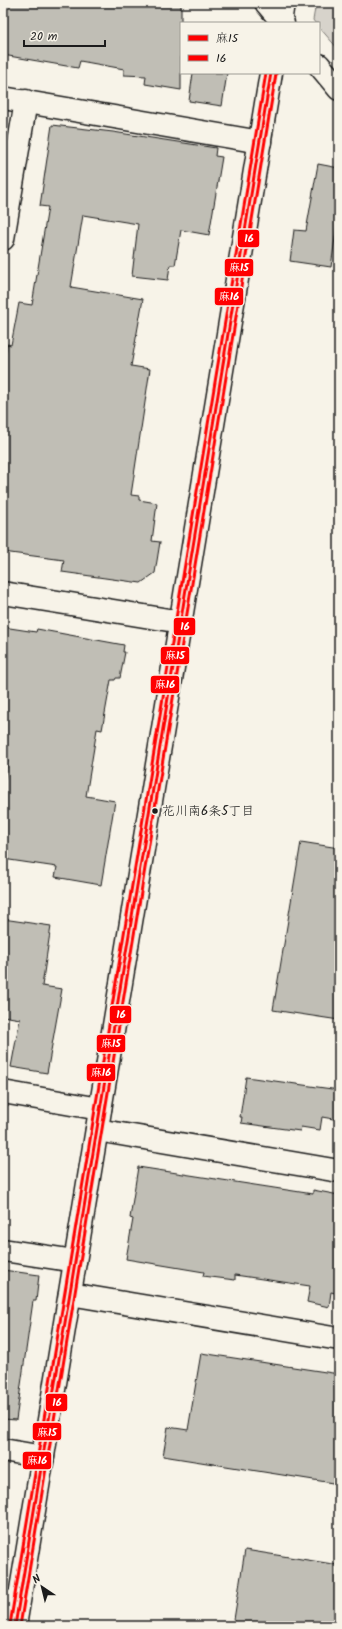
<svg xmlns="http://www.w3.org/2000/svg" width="342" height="1629" viewBox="0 0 342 1629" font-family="Kalam,'Klee One',sans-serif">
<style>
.green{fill:#d7d3cb;stroke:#7a7874}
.building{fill:#c0beb5;stroke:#1c1c1c}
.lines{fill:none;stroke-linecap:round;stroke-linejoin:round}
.minor-casing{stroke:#1c1c1c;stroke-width:25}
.tertiary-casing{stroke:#1c1c1c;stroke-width:25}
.minor{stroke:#f7f3e8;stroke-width:22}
.tertiary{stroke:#f7f3e8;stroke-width:22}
.bus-1-casing{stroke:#f7f3e8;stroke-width:6}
.bus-2-casing{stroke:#f7f3e8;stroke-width:6}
.bus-3-casing{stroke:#f7f3e8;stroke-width:6}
.bus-1{stroke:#f00;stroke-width:3}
.bus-2{stroke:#f00;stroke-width:3}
.bus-3{stroke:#f00;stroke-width:3}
.bus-dot{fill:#1c1c1c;stroke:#f7f3e8;stroke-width:1.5}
.labels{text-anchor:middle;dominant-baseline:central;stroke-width:3.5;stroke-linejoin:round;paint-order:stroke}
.bus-label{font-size:13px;fill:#1c1c1c;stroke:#f7f3e8;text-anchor:start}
.line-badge{stroke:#f7f3e8;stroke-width:1.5}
.badge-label{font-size:11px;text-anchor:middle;font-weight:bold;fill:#fff}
</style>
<rect width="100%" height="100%" fill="#f7f3e8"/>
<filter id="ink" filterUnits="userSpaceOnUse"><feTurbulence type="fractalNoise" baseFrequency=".025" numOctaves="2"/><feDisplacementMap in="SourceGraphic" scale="8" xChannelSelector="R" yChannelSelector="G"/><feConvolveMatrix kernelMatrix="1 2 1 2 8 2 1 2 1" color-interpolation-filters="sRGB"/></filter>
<g filter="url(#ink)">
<path class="green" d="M 316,3 L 339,3 L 339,50 L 319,27 L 319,23 L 315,23 L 313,20 Z"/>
<g class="building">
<path d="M 8,3 L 181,3 L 181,90 L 145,84 L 146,76 L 124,75 L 124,69 L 80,61 L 78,68 L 3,55 L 3,30 Z"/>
<path d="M 193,73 L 227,73 L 222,106 L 189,101 Z"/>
<path d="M 52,125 L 113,132 L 216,148 L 215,156 L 222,157 L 209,235 L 181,230 L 175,265 L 170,265 L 168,280 L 132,276 L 138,224 L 83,215 L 71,287 L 143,299 L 131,366 L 150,369 L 131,495 L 139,496 L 139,500 L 157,503 L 152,541 L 160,542 L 155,573 L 141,583 L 62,572 L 64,560 L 3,552 L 3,370 L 7,344 L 11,345 L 19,303 L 32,305 L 48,207 L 40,206 Z"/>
<path d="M 318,164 L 339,168 L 339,209 L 331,267 L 290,261 L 294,230 L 306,231 Z"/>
<path d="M 3,627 L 36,632 L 37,629 L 124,645 L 123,652 L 125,652 L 120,678 L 116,678 L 115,680 L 111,680 L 102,730 L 97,729 L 86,796 L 115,801 L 101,885 L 55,877 L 57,867 L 3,859 L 3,788 L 8,761 L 3,760 Z"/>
<path d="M 301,842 L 339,848 L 339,1020 L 273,1010 Z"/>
<path d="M 3,919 L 51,926 L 42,986 L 62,989 L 47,1073 L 11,1067 L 20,1019 L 3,1016 Z"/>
<path d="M 246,1077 L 339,1090 L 339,1120 L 322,1117 L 320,1130 L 301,1127 L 300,1131 L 241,1123 L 242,1117 L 240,1117 Z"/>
<path d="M 138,1167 L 313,1194 L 313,1190 L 339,1195 L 339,1294 L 331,1292 L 329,1307 L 307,1302 L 310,1286 L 235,1275 L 235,1280 L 203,1276 L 204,1272 L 126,1259 L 133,1219 L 130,1218 Z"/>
<path d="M 3,1270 L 39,1275 L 36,1301 L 33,1301 L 16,1420 L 3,1419 Z"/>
<path d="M 201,1353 L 339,1374 L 339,1484 L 163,1456 L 168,1427 L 188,1430 Z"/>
<path d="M 245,1550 L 339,1565 L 339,1626 L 233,1626 Z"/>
</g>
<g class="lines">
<defs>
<g id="minor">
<path d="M 266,3 L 283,23"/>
<path d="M 319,65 L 339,89"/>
<path d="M 3,98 L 260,142"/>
<path d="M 3,239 L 26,101"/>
<path d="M 3,593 L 181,622"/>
<path d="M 3,1092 L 100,1109"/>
<path d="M 97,1130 L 339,1171"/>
<path d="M 3,1250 L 75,1261"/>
<path d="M 70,1294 L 339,1339"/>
<path d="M 3,1450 L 43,1457"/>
<path d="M 3,1601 L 18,1603"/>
</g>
<g id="tertiary">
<path d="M 280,23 L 283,3"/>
<path d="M 15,1626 L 271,73"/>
</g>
</defs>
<use href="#minor" class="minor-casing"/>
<use href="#tertiary" class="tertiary-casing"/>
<use href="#minor" class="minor"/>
<use href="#tertiary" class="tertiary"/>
<defs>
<path id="bus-1" d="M 15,1626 L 271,73"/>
<path id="bus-2" d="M 20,1626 L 276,74"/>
<path id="bus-3" d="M 10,1625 L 266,73"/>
</defs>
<use href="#bus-1" class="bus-1-casing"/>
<use href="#bus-2" class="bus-2-casing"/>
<use href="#bus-3" class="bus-3-casing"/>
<use href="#bus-1" class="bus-1"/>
<use href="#bus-2" class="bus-2"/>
<use href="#bus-3" class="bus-3"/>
</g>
</g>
<circle class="bus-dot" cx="155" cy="811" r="3.5"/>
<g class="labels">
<g class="bus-label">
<text x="162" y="811">花川南6条5丁目</text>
</g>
</g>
<g class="line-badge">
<rect x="237" y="229" width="23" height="19" rx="4" fill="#f00"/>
<rect x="224" y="258" width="30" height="19" rx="4" fill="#f00"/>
<rect x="214" y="287" width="30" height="19" rx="4" fill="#f00"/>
<rect x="173" y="617" width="23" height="19" rx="4" fill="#f00"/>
<rect x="160" y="646" width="30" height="19" rx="4" fill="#f00"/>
<rect x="150" y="675" width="30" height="19" rx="4" fill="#f00"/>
<rect x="109" y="1005" width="23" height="19" rx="4" fill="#f00"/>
<rect x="96" y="1034" width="30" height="19" rx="4" fill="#f00"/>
<rect x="86" y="1063" width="30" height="19" rx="4" fill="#f00"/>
<rect x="45" y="1393" width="23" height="19" rx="4" fill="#f00"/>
<rect x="32" y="1422" width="30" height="19" rx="4" fill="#f00"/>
<rect x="22" y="1451" width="30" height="19" rx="4" fill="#f00"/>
</g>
<g class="badge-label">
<text x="249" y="242">16</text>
<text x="239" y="271">麻15</text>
<text x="229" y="300">麻16</text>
<text x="185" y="630">16</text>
<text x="175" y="659">麻15</text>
<text x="165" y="688">麻16</text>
<text x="121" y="1018">16</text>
<text x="111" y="1047">麻15</text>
<text x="101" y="1076">麻16</text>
<text x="57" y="1406">16</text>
<text x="47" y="1436">麻15</text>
<text x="37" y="1464">麻16</text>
</g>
<rect width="342" height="1629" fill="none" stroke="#f7f3e8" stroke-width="16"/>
<rect x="8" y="8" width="326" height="1613" fill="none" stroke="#1c1c1c" stroke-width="1.5" filter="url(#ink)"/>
<rect x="180" y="22" width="140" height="52" fill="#f7f3e8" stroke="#9f9d96"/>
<rect x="188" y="35" width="20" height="6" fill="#ff0000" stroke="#9f9d96"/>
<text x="216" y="42" font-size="12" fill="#1c1c1c">麻15</text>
<rect x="188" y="55" width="20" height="6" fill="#ff0000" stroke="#9f9d96"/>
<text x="216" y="62" font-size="12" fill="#1c1c1c">16</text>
<g transform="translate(42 1587) rotate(325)" stroke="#f7f3e8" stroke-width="3" paint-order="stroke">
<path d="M0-3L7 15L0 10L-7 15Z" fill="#1c1c1c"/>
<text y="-6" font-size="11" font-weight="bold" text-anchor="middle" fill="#1c1c1c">N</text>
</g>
<path d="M24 40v6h81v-6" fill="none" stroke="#1c1c1c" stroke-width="2"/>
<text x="30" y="40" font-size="12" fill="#1c1c1c" stroke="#f7f3e8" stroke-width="3" paint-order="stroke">20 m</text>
</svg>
